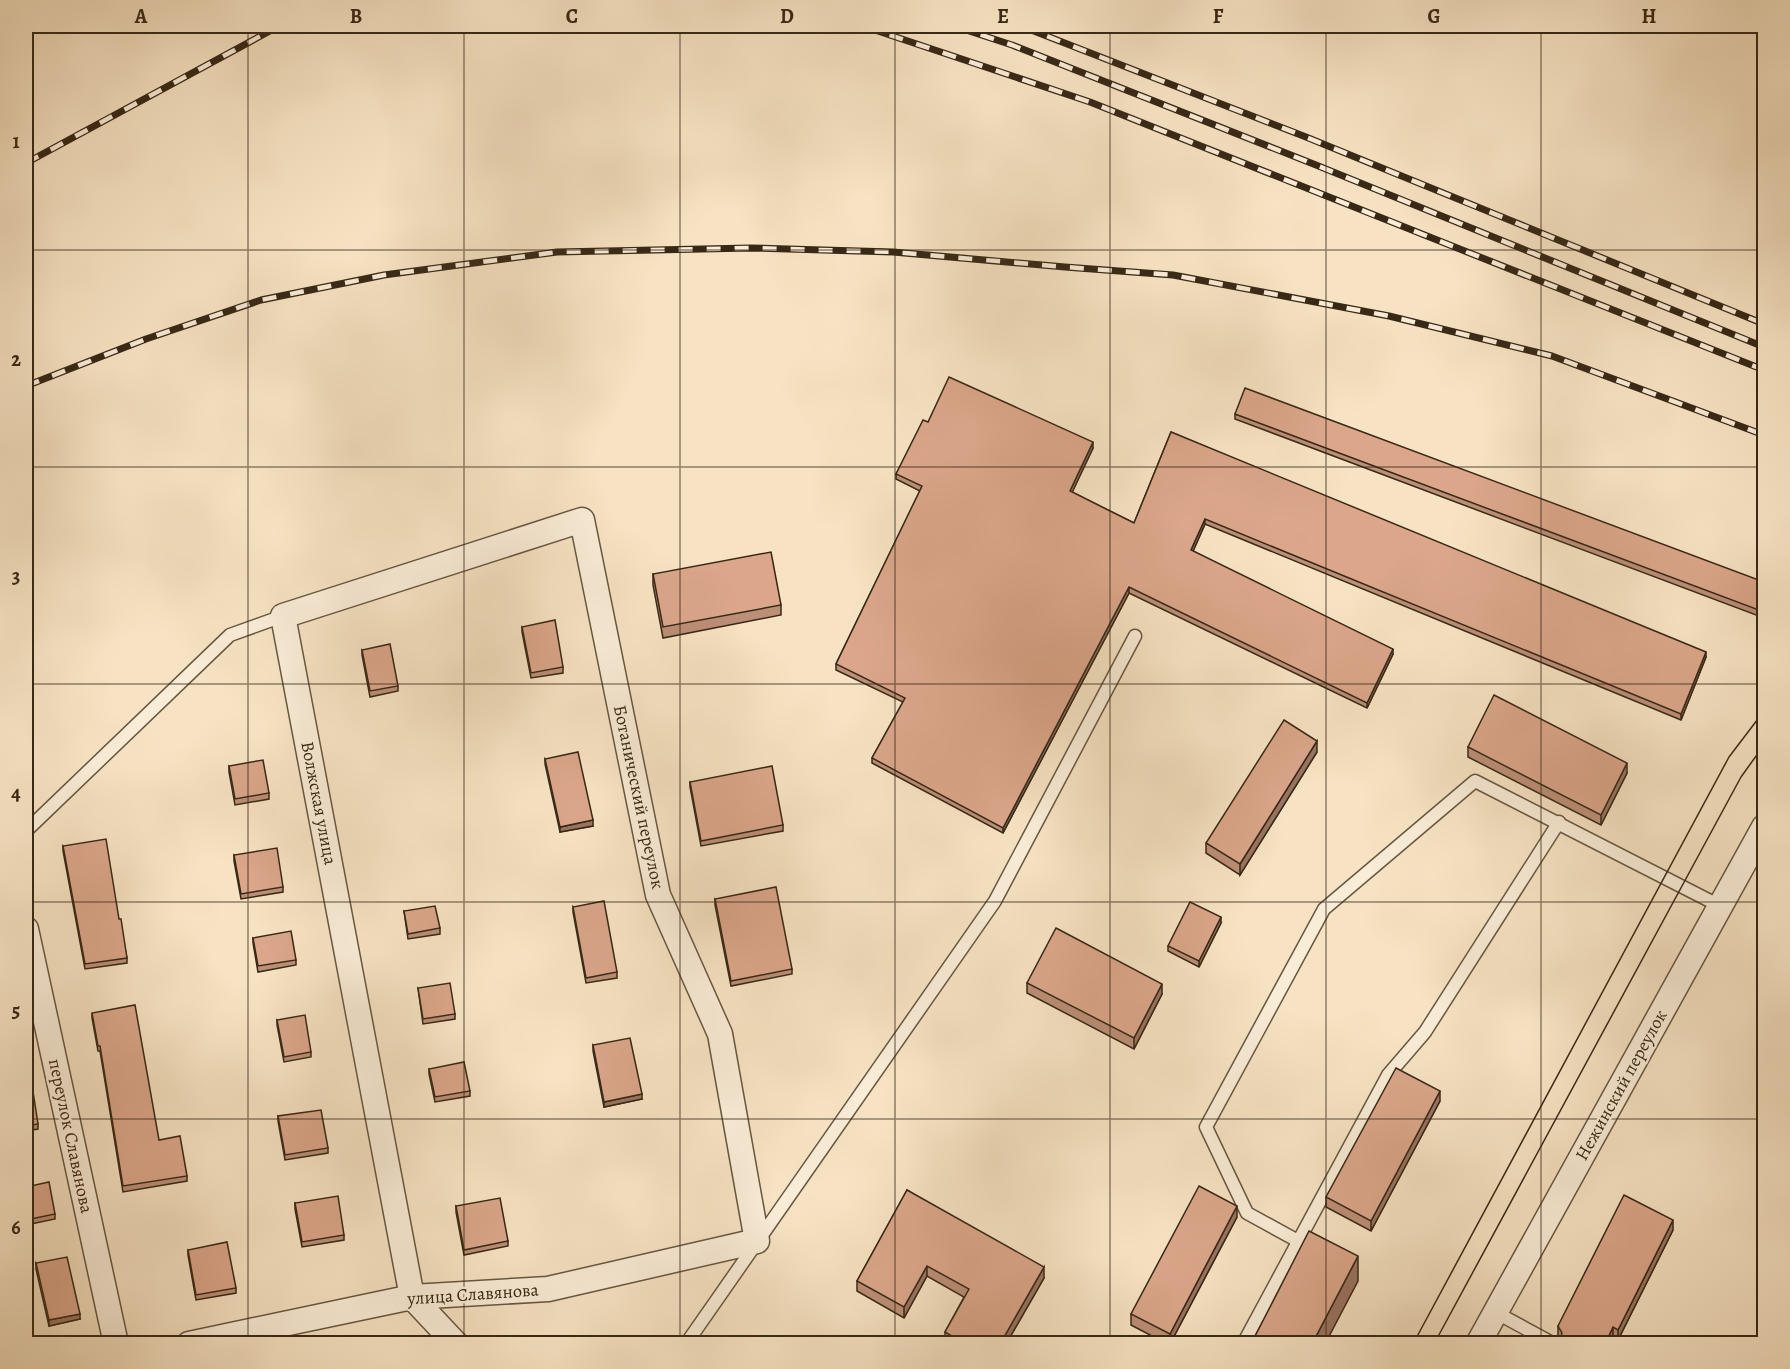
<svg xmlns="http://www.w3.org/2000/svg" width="1790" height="1369" viewBox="0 0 1790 1369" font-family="Alegreya,serif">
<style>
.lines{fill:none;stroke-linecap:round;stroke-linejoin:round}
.lane-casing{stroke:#675741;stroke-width:15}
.street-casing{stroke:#675741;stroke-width:27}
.lane{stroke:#faedd8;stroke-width:12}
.street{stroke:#faedd8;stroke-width:24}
.tram{stroke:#372816;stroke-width:1.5}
.rail-casing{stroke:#372816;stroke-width:7}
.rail{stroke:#faedd8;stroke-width:4.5;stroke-dasharray:14;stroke-linecap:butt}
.wall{fill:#bc8f77;stroke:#372816;stroke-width:1.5}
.shaded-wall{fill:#997461;stroke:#372816;stroke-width:1.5}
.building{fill:#dba68a;stroke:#372816;stroke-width:1.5}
.grid{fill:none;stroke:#372816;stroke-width:1.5;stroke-opacity:0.55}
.labels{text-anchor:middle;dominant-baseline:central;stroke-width:4.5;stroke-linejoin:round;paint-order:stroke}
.street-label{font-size:18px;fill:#372816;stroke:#faedd8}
.neatline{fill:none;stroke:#372816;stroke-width:2}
.grid-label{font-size:20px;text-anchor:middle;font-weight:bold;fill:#372816}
</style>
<rect width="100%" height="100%" fill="#f7e3c3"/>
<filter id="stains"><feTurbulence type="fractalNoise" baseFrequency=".00333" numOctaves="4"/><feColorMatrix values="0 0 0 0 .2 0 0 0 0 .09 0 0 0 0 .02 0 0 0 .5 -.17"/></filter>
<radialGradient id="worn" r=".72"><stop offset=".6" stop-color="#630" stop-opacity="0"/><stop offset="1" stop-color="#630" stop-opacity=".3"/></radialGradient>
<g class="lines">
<defs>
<g id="lane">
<path d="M 26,831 L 230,635 L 283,616"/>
<path d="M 1298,1241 L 1247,1213 L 1206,1127 L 1324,909 L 1475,781 L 1720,906"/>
<path d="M 1495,1312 L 1554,1344"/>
<path d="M 686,1344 L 995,901 L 1135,636"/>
<path d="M 1243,1344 L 1388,1075 L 1425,1032 L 1559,822"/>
</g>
<g id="street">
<path d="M 26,929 L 116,1344"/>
<path d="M 189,1344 L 412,1297 L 548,1289 L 757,1241 L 720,1034 L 658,895 L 582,520 L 283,616 L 412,1297 L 456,1344"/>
<path d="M 1478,1344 L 1764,827"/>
</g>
</defs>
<use href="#lane" class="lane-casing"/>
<use href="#street" class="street-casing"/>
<use href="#lane" class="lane"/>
<use href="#street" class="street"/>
<g class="tram">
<path d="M 1413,1344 L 1729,757 L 1764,711"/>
<path d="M 1434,1344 L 1741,777 L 1764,745"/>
</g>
<defs>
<g id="rail">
<path d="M 863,26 L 1090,102 L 1764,370"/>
<path d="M 954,26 L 1012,45 L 1316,165 L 1764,347"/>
<path d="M 1021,26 L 1306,137 L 1764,324"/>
<path d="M 26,163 L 279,26"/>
<path d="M 26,386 L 146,339 L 261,300 L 384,275 L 557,252 L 751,248 L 893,252 L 1065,267 L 1173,275 L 1389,316 L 1552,356 L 1764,435"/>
</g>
</defs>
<use href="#rail" class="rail-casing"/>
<use href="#rail" class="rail"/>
</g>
<g class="wall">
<path d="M 1235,414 L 1764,582 L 1764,618 L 1235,419 Z"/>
<path d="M 928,422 L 1093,448 L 1072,492 L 1134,523 L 1171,432 L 1706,657 L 1681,720 L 1205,524 L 1193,551 L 1393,654 L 1367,708 L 1129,593 L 1003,833 L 872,763 L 872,758 L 903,702 L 836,670 L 836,664 L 920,491 L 896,479 L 896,474 Z"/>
<path d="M 653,574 L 781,605 L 781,615 L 663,638 L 653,585 Z"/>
<path d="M 522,627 L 563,667 L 563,673 L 531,678 L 522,632 Z"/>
<path d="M 362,650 L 398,686 L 398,691 L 370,697 L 362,655 Z"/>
<path d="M 1468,747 L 1627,773 L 1601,825 L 1468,757 Z"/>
<path d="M 1317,752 L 1240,875 L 1206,853 L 1206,843 Z"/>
<path d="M 545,759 L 593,826 L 560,832 L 545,764 Z"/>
<path d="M 229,766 L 269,793 L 269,799 L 235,805 L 229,772 Z"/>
<path d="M 690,782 L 783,825 L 783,831 L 701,846 L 690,787 Z"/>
<path d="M 63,846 L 119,919 L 127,958 L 127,963 L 85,969 L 63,851 Z"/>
<path d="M 234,855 L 283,887 L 283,892 L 241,899 L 234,861 Z"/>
<path d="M 715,899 L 792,969 L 792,974 L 731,986 L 715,905 Z"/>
<path d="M 573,907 L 617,972 L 617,978 L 586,983 L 573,912 Z"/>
<path d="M 404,911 L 440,928 L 440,934 L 408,939 Z"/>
<path d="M 1221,923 L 1199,967 L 1168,951 L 1168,946 Z"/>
<path d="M 253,938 L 296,960 L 296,965 L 258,972 L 253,943 Z"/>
<path d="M 1027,983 L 1162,994 L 1134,1049 L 1027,993 Z"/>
<path d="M 418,988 L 455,1014 L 455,1019 L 423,1024 Z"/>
<path d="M 92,1013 L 159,1140 L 187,1176 L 187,1181 L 123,1192 L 100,1051 L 98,1051 L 92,1018 Z"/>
<path d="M 277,1020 L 311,1052 L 311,1057 L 284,1062 L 277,1025 Z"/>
<path d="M 593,1045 L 642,1099 L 604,1107 L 593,1051 Z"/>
<path d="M 429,1069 L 470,1091 L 470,1096 L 435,1102 L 429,1074 Z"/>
<path d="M 26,1086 L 38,1124 L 38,1129 L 26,1131 Z"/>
<path d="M 1440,1101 L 1371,1231 L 1326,1207 L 1326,1197 Z"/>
<path d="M 278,1116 L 328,1148 L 328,1153 L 285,1160 L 278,1121 Z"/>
<path d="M 26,1187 L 55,1214 L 55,1219 L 26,1225 Z"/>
<path d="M 907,1190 L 1044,1278 L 1006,1344 L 947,1344 L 945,1342 L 945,1332 L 964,1297 L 927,1276 L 904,1318 L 857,1291 L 857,1281 Z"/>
<path d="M 295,1203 L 344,1235 L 344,1240 L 302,1247 L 295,1209 Z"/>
<path d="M 456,1206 L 508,1241 L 508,1246 L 464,1255 L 456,1212 Z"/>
<path d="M 1237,1217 L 1170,1344 L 1167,1344 L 1131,1325 L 1131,1314 Z"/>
<path d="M 1673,1230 L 1618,1340 L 1613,1338 L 1611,1344 L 1541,1344 L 1558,1341 L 1559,1339 L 1558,1337 L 1558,1326 Z"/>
<path d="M 188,1250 L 236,1288 L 236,1293 L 196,1300 L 188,1255 Z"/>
<path d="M 36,1263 L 80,1319 L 49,1326 L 36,1269 Z"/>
</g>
<g class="shaded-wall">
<path d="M 1093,442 L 1093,448 L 1070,497 L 1070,491 Z"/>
<path d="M 1205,519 L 1205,524 L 1191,556 L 1191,550 Z"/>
<path d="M 1129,587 L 1129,593 L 1003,833 L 1003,828 Z"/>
<path d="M 1393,649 L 1393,654 L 1367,708 L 1367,703 Z"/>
<path d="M 1706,652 L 1706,657 L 1681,720 L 1681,714 Z"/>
<path d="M 1317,741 L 1317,752 L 1240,875 L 1240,864 Z"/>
<path d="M 1627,763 L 1627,773 L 1601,825 L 1601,815 Z"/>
<path d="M 593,820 L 593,826 L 560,832 L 560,827 Z"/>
<path d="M 1221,917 L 1221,923 L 1199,967 L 1199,961 Z"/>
<path d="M 1162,984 L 1162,994 L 1134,1049 L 1134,1038 Z"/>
<path d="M 1440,1091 L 1440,1101 L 1371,1231 L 1371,1221 Z"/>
<path d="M 642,1094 L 642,1099 L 604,1107 L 604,1102 Z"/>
<path d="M 1237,1206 L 1237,1217 L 1170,1344 L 1170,1334 Z"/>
<path d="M 1673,1220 L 1673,1230 L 1618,1340 L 1618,1330 Z"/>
<path d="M 1358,1256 L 1358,1281 L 1325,1344 L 1312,1344 Z"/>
<path d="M 927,1266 L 927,1276 L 904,1318 L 904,1307 Z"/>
<path d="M 1044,1267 L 1044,1278 L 1006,1344 L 1000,1344 Z"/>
<path d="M 80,1314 L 80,1319 L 49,1326 L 49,1320 Z"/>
<path d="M 1613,1327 L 1613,1338 L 1611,1344 L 1605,1344 Z"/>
</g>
<g class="building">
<path d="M 949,377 L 1093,442 L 1070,491 L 1134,523 L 1171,432 L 1706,652 L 1681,714 L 1205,519 L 1191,550 L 1393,649 L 1367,703 L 1129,587 L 1003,828 L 872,758 L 905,698 L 836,664 L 922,486 L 896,474 L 923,420 L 928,422 Z"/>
<path d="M 1245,388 L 1764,582 L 1764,612 L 1235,414 Z"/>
<path d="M 771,552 L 781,605 L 663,627 L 653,574 Z"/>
<path d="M 555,620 L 563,667 L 531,673 L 522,627 Z"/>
<path d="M 390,644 L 398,686 L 370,691 L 362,650 Z"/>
<path d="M 1494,695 L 1627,763 L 1601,815 L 1468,747 Z"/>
<path d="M 1284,720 L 1317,741 L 1240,864 L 1206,843 Z"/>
<path d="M 578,752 L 593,820 L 560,827 L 545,759 Z"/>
<path d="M 263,760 L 269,793 L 235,799 L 229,766 Z"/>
<path d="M 772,766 L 783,825 L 701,841 L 690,782 Z"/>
<path d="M 106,839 L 119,919 L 121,919 L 127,958 L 85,964 L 63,846 Z"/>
<path d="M 277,848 L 283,887 L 241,894 L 234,855 Z"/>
<path d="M 776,887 L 792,969 L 731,981 L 715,899 Z"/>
<path d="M 604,901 L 617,972 L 586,978 L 573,907 Z"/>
<path d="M 1190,902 L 1221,917 L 1199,961 L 1168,946 Z"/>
<path d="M 435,906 L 440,928 L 408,934 L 404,911 Z"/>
<path d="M 1056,928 L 1162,984 L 1134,1038 L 1027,983 Z"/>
<path d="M 291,931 L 296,960 L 258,966 L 253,938 Z"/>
<path d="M 450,983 L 455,1014 L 423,1019 L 418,988 Z"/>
<path d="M 135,1005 L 159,1140 L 180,1136 L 187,1176 L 123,1186 L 100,1046 L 98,1046 L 92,1013 Z"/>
<path d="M 305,1015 L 311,1052 L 284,1057 L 277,1020 Z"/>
<path d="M 630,1038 L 642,1094 L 604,1102 L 593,1045 Z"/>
<path d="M 464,1062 L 470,1091 L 435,1097 L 429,1069 Z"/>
<path d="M 1396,1068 L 1440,1091 L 1371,1221 L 1326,1197 Z"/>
<path d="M 32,1085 L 38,1124 L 26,1126 L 26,1086 Z"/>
<path d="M 321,1110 L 328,1148 L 285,1155 L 278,1116 Z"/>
<path d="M 49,1182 L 55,1214 L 26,1220 L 26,1187 Z"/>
<path d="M 1199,1186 L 1237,1206 L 1170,1334 L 1131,1314 Z"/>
<path d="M 907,1190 L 1044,1267 L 1000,1344 L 965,1344 L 945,1332 L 969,1289 L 927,1266 L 904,1307 L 857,1281 Z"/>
<path d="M 1624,1195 L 1673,1220 L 1618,1330 L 1613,1327 L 1605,1344 L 1541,1344 L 1543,1339 L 1549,1342 L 1550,1341 L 1558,1341 L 1561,1338 L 1562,1333 L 1558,1326 Z"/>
<path d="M 338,1196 L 344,1235 L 302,1242 L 295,1203 Z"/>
<path d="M 500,1198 L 508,1241 L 464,1250 L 456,1206 Z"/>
<path d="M 1309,1231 L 1358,1256 L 1312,1344 L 1251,1344 Z"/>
<path d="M 227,1242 L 236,1288 L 196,1295 L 188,1250 Z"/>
<path d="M 67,1257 L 80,1314 L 49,1320 L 36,1263 Z"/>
</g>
<path class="grid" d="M 248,26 L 248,1344M 464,26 L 464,1344M 680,26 L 680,1344M 895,26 L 895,1344M 1110,26 L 1110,1344M 1326,26 L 1326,1344M 1541,26 L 1541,1344M 26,250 L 1764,250M 26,467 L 1764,467M 26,684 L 1764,684M 26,902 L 1764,902M 26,1119 L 1764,1119"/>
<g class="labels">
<g class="street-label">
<text transform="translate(639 797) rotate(78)">Ботанический переулок</text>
<text transform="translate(319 803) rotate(79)">Волжская улица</text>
<text transform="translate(1621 1085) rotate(-61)">Нежинский переулок</text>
<text transform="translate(71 1136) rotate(78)">переулок Славянова</text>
<text transform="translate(473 1294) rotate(-4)">улица Славянова</text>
</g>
</g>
<rect width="1790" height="1369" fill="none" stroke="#f7e3c3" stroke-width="66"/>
<rect x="33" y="33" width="1724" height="1303" class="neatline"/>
<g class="grid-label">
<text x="141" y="23">A</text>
<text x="356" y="23">B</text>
<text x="572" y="23">C</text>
<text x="787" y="23">D</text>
<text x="1003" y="23">E</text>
<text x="1218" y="23">F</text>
<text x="1434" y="23">G</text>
<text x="1649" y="23">H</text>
<text x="16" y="148">1</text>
<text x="16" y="366">2</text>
<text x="16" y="583">3</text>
<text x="16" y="800">4</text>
<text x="16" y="1017">5</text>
<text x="16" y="1234">6</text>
</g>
<rect width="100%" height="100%" filter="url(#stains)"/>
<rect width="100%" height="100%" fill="url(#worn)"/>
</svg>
